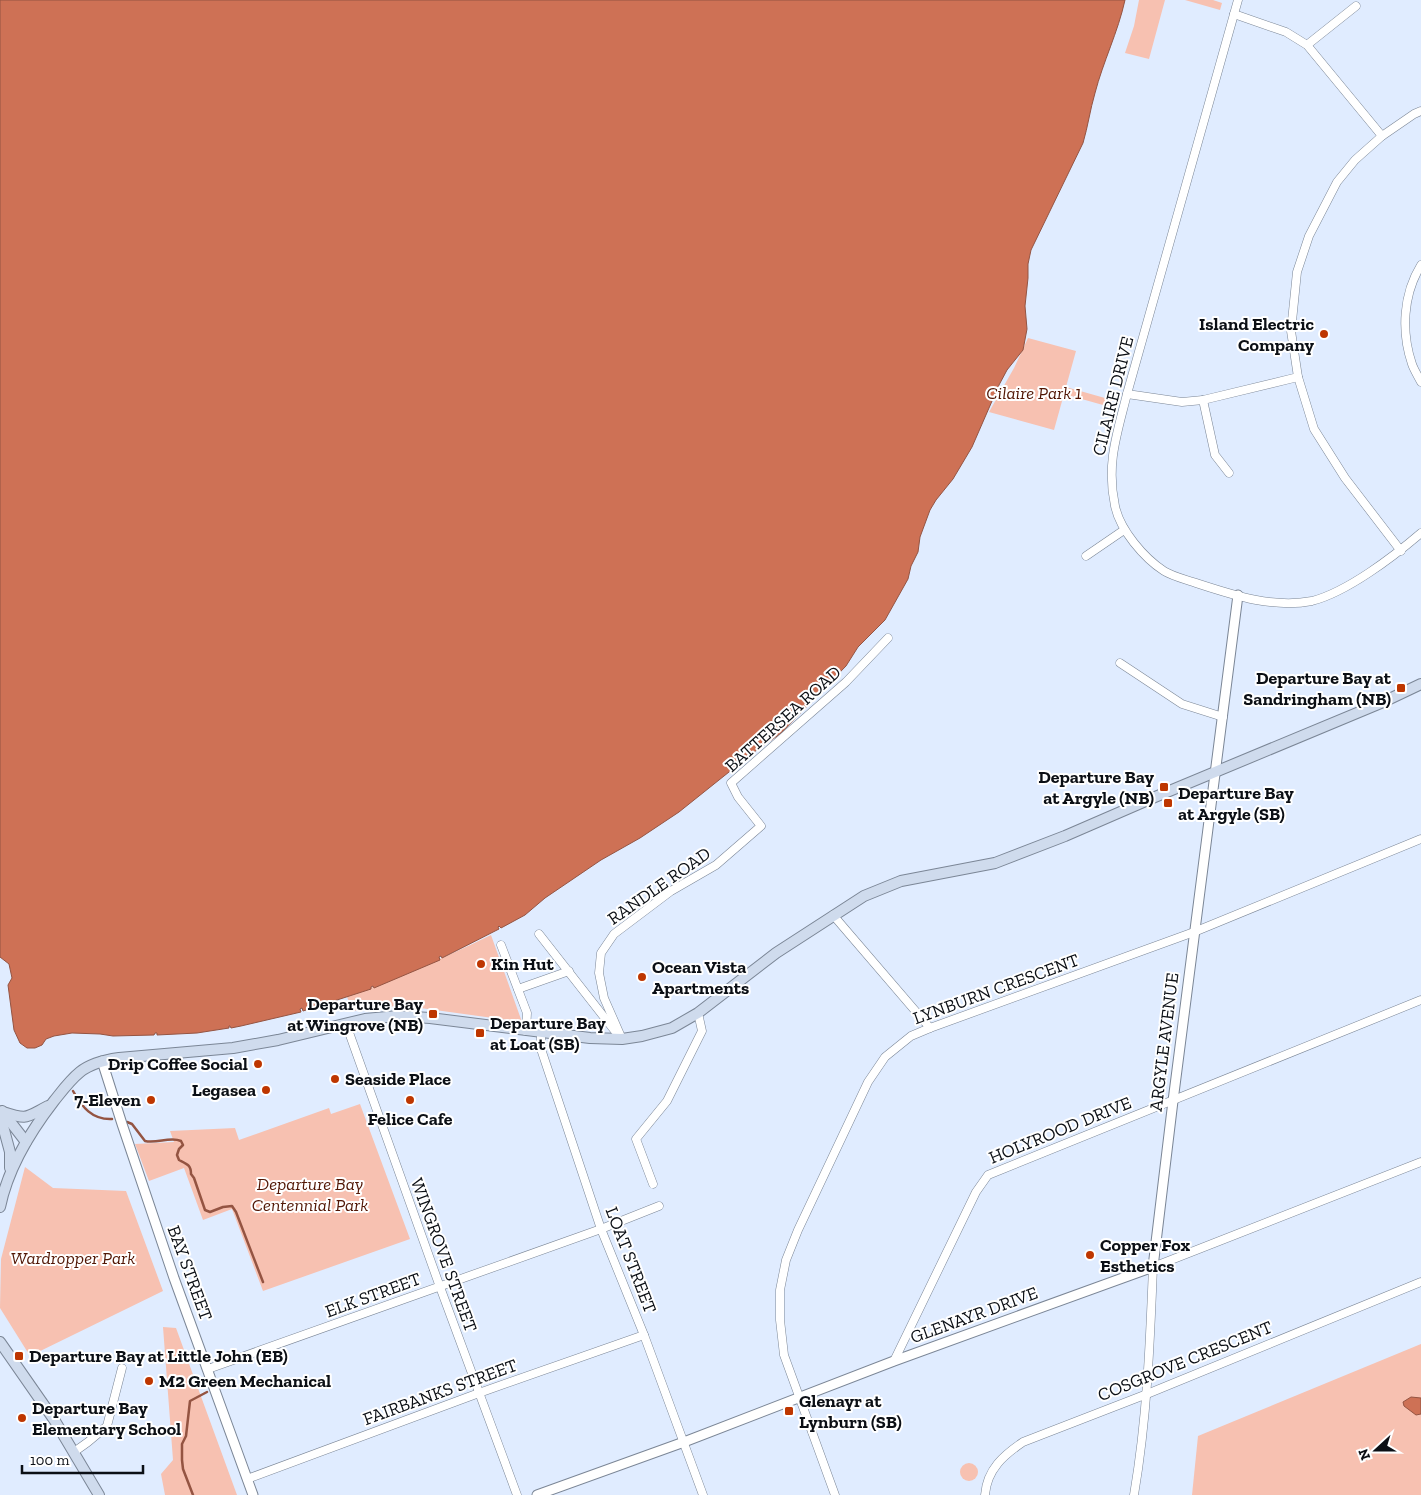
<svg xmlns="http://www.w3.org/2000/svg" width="1421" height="1495" viewBox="0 0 1421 1495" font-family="'Zilla Slab',serif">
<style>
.green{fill:#f7c1b1}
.water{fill:#ce7155;stroke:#945442}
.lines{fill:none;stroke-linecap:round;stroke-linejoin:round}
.stream{stroke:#945442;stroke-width:2.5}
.minor-casing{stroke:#7b8696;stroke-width:9}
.tertiary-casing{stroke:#7b8696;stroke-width:11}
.secondary-casing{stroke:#7b8696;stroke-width:12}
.minor{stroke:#fff;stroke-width:8}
.tertiary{stroke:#fff;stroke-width:9}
.secondary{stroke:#cfdbed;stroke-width:10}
.poi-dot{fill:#be3600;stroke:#fff;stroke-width:2}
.labels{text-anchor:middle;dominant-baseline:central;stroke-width:4;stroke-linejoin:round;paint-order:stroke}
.poi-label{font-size:18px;font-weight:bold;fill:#0b0f15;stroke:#fff;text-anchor:start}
.park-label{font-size:18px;font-style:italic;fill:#511604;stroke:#fff}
.street-label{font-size:18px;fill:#0b0f15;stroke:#fff}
</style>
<rect width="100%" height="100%" fill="#e0ecff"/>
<g class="green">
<path d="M 1139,0 L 1165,0 L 1149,59 L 1125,53 L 1134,26 Z"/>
<path d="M 1185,0 L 1213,0 L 1222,3 L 1220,10 Z"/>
<path d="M 1028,338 L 1076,351 L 1066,387 L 1112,400 L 1110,407 L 1064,394 L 1054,430 L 989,412 L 1014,368 Z"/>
<path d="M 491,935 L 522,1022 L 406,1006 L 380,1007 L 353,1011 L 347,997 C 397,978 444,958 491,935 Z"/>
<path d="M 360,1104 L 410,1239 L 263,1291 L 232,1209 L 203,1220 L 184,1168 L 149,1181 L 135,1144 L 174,1142 L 170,1131 L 235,1128 L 239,1140 L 329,1108 L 331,1114 Z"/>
<path d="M 25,1167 L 53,1188 L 126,1191 L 163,1291 L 30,1356 L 0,1308 L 1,1259 Z"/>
<path d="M 163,1327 L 176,1328 L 237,1495 L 165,1495 L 161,1474 L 173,1460 Z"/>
<path d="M 1421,1344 L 1421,1495 L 1192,1495 L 1198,1436 Z"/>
<circle cx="969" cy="1472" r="9"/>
</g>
<g class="water">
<path d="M 0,0 L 1125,0 C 1118,32 1103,62 1095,93 C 1090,110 1088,126 1083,143 L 1031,250 L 1028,264 L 1028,278 L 1025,306 L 1027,329 L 1023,350 L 1007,370 L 999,385 L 972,447 L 953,479 L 936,500 L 930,510 L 920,537 L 918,552 L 911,566 L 908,579 L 885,620 L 858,647 L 846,666 L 780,734 L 754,752 L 679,812 L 640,838 L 601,860 L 545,898 L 525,915 L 501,928 L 499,926 L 498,927 L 499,929 L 442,958 L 441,956 L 439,957 L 440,960 L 374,988 L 373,986 L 371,987 L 371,989 L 303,1011 L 302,1008 L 300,1009 L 301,1012 L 241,1026 L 231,1028 L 230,1026 L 229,1026 L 229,1028 L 197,1033 L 157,1035 L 157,1033 L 155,1033 L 154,1035 L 113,1036 L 100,1034 L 72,1033 L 54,1036 L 46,1039 L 42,1045 L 35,1048 L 27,1048 L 20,1043 L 14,1030 L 8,985 L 12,978 L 9,964 L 0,957 Z"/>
<path d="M 1411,1397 L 1421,1398 L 1421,1414 L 1416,1415 L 1404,1406 L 1403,1402 Z"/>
</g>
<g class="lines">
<g class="stream">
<path d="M 73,1091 C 82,1107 92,1120 112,1119"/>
<path d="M 127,1122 L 132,1124 L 145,1141 C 157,1144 170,1136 181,1141 L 183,1145 L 179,1149 L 177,1155 L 179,1160 C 187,1164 191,1165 191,1174 L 194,1178 L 205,1210 L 210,1212 L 223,1207 L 232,1206 L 236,1212 L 263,1282"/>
<path d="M 193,1495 L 183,1469 L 182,1460 L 182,1444 L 186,1436 L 190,1401 L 207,1392"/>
</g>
<defs>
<g id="minor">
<path d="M 1238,0 L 1127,394 C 1117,434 1106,464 1115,506 C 1120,530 1144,558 1164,571 C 1172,576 1184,579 1193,582 C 1230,594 1272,609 1312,601 C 1347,592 1393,557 1421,533"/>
<path d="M 1234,14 L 1286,32 L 1307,45 L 1382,136"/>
<path d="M 1307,45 L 1356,6"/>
<path d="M 1421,265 C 1403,294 1401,332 1412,364 C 1414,370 1418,376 1421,382"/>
<path d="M 1127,394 L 1182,402 L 1203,400 L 1298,377"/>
<path d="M 1203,400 L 1215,455 L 1229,473"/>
<path d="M 1401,551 L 1345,478 L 1314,429 L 1298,377 L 1291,331 L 1297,272 L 1309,236 L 1337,182 L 1355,160 L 1382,136 L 1414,114 L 1421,111"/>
<path d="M 1086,556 L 1124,530"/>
<path d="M 1120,663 L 1182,704 L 1223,717"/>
<path d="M 833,915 L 930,1028"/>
<path d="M 539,934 L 615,1031"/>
<path d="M 501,945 L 527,1013 L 526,1031"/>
<path d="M 518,989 L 569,971"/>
<path d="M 346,1024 L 440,1287 L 517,1495"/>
<path d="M 541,1032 L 541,1049 L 601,1229 L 644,1335 L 703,1495"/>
<path d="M 622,1039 L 604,998 L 599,973 L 601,953 L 614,934 L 671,891 L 716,865 L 761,826 L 738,797 L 731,783 L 846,682 L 888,638"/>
<path d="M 653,1184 L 636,1139 L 667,1101 L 702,1031 L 698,1013"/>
<path d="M 894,1361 L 976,1192 L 988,1175 L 1421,1000"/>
<path d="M 208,1369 L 601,1229 L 659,1206"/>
<path d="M 74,1452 L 88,1442 L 107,1426 L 122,1368"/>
<path d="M 247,1479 L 479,1393 L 644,1335"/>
<path d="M 835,1495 L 784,1355 L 780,1320 L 780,1290 L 786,1260 L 798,1230 L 868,1082 L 885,1057 L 911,1036 L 930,1028 L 1194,932 L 1421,839"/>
<path d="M 985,1495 C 987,1469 1004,1455 1023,1442 L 1147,1394 L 1421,1282"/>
<path d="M 1134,1495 C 1147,1419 1150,1343 1153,1267 L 1421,1162"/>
</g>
<g id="tertiary">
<path d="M 102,1061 L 122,1124 L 174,1278 L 253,1495"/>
<path d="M 537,1495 L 684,1442 L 894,1361 L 1153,1267 L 1173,1101 L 1238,595"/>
</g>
<g id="secondary">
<path d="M 2,1111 L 26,1142"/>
<path d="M 10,1168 L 10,1152 L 3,1126 L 3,1112 C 28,1120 25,1118 48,1106"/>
<path d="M 0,1207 C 8,1168 30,1132 54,1101 C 62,1091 70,1080 80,1072 C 91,1063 105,1060 119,1058 L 233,1048 L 278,1040 L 365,1019 L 398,1016 L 430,1018 L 590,1038 L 622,1039 L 642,1036 L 672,1028 L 698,1013 L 776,953 L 864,896 L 901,881 L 995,863 L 1065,836 L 1155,797 L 1381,703 L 1421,684"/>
<path d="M 0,1342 L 55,1421 L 99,1495"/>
</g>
</defs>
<use href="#minor" class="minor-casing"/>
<use href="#tertiary" class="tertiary-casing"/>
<use href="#secondary" class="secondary-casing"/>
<use href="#minor" class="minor"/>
<use href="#tertiary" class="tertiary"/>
<use href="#secondary" class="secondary"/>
</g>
<g class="poi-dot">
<circle cx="1324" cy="334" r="5"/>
<rect x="1396" y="683" width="10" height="10" rx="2.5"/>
<rect x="1159" y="782" width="10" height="10" rx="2.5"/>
<rect x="1163" y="798" width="10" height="10" rx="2.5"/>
<circle cx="481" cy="964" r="5"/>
<circle cx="642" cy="977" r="5"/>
<rect x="428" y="1009" width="10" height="10" rx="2.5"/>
<rect x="475" y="1028" width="10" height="10" rx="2.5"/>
<circle cx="258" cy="1064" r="5"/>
<circle cx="335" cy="1079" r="5"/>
<circle cx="266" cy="1090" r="5"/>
<circle cx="151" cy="1100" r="5"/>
<circle cx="410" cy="1100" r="5"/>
<circle cx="1090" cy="1255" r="5"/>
<rect x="14" y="1351" width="10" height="10" rx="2.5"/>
<circle cx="149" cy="1381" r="5"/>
<rect x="784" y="1406" width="10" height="10" rx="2.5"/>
<circle cx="22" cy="1418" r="5"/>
</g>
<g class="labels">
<g class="poi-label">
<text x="1314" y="324" text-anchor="end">Island Electric<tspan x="1314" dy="21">Company</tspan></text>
<text x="1391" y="678" text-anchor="end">Departure Bay at<tspan x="1391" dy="21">Sandringham (NB)</tspan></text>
<text x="1154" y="777" text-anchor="end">Departure Bay<tspan x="1154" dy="21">at Argyle (NB)</tspan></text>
<text x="1178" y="793">Departure Bay<tspan x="1178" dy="21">at Argyle (SB)</tspan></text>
<text x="491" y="964">Kin Hut</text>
<text x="652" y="967">Ocean Vista<tspan x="652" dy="21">Apartments</tspan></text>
<text x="423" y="1004" text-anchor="end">Departure Bay<tspan x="423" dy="21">at Wingrove (NB)</tspan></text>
<text x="490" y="1023">Departure Bay<tspan x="490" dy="21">at Loat (SB)</tspan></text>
<text x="248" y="1064" text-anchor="end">Drip Coffee Social</text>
<text x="345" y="1079">Seaside Place</text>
<text x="256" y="1090" text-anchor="end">Legasea</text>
<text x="141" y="1100" text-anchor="end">7-Eleven</text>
<text x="410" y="1119" text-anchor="middle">Felice Cafe</text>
<text x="1100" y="1245">Copper Fox<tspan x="1100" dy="21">Esthetics</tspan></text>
<text x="29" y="1356">Departure Bay at Little John (EB)</text>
<text x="159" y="1381">M2 Green Mechanical</text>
<text x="799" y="1401">Glenayr at<tspan x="799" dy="21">Lynburn (SB)</tspan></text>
<text x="32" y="1408">Departure Bay<tspan x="32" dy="21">Elementary School</tspan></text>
</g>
<g class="park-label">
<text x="1034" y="393">Cilaire Park 1</text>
<text x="310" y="1184">Departure Bay<tspan x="310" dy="21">Centennial Park</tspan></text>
<text x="73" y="1258">Wardropper Park</text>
</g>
<g class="street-label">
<text transform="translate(1113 396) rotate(-76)">CILAIRE DRIVE</text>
<text transform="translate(783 719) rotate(-42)">BATTERSEA ROAD</text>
<text transform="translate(659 886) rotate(-35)">RANDLE ROAD</text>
<text transform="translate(996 989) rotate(-20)">LYNBURN CRESCENT</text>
<text transform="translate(1164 1042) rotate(-83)">ARGYLE AVENUE</text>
<text transform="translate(1060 1130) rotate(-22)">HOLYROOD DRIVE</text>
<text transform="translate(444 1255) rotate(70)">WINGROVE STREET</text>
<text transform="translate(631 1260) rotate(69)">LOAT STREET</text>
<text transform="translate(190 1273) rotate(70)">BAY STREET</text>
<text transform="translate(373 1295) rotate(-20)">ELK STREET</text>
<text transform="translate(974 1315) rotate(-20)">GLENAYR DRIVE</text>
<text transform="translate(1185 1361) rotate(-22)">COSGROVE CRESCENT</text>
<text transform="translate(440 1392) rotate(-20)">FAIRBANKS STREET</text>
</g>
</g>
<g transform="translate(1376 1450) rotate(249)" stroke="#ffffff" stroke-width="4" paint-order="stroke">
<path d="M0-4L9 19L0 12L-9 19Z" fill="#0b0f15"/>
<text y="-8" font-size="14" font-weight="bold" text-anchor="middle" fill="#0b0f15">N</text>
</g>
<path d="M22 1465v8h121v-8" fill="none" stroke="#0b0f15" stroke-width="2.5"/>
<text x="30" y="1465" font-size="15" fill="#0b0f15" stroke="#ffffff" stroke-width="4" paint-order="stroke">100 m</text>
</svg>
